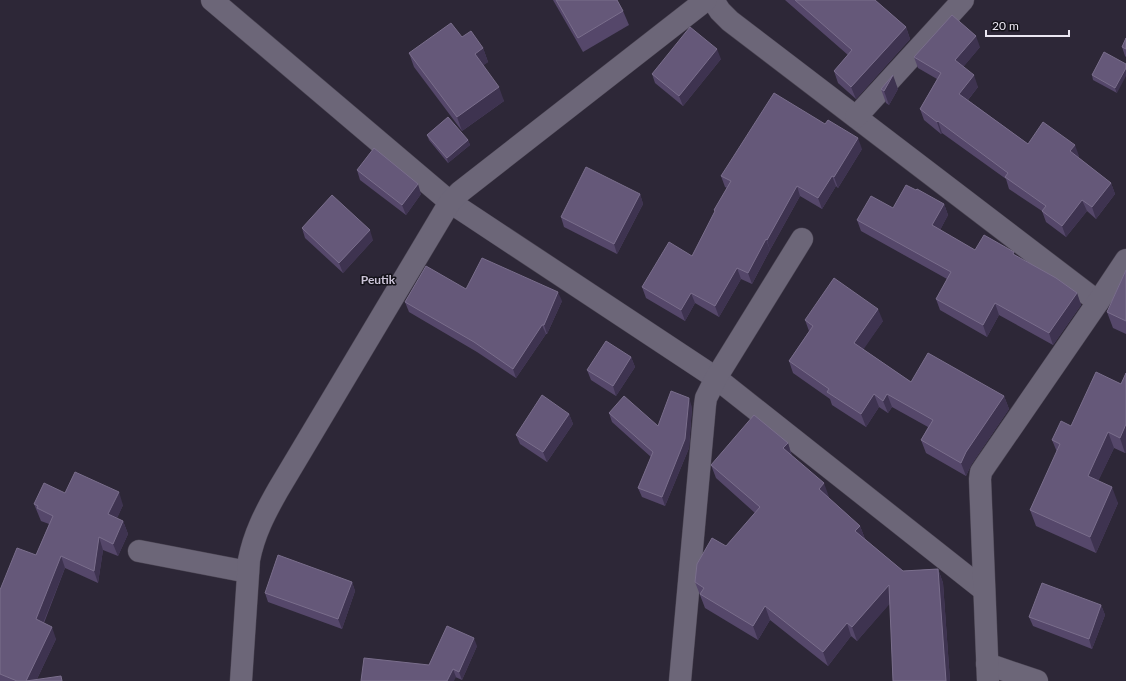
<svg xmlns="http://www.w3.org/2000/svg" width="1126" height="681" viewBox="0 0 1126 681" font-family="Lato,sans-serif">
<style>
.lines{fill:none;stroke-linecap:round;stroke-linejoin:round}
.street-casing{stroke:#494351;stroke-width:23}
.street{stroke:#6c6678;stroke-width:22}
.wall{fill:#55476a}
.shaded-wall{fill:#3e3350}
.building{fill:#655879;stroke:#7a6e8c}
.labels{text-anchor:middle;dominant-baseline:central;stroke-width:3;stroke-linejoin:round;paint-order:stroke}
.quarter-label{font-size:12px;font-weight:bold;fill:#cdc5d9;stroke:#141219}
</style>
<rect width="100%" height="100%" fill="#2d2737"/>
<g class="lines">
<defs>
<g id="street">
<path d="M 212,0 L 450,202 L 716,378 L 984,590"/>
<path d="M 713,0 L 720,11 L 730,21 L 1098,302"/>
<path d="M 856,117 L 963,0"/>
<path d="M 139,551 L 248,572"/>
<path d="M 987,664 L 1037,681"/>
<path d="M 241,681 L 249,560 C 254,534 265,513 278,490 L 450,202 L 460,192 L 706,0"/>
<path d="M 680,681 L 705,405 L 706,398 L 716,378 L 802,239"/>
<path d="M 988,681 L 980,479 L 981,472 L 985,466 L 1098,302 L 1126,260"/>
</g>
</defs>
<use href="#street" class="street-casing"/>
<use href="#street" class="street"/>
</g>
<g class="wall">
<path d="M 553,0 L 617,0 L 623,11 L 629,25 L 583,52 Z"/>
<path d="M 785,0 L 875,0 L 906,27 L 910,39 L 856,99 L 838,83 L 834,71 L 848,55 Z"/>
<path d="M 462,37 L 483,48 L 488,62 L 483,65 L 504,101 L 462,131 L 414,67 L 409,53 Z"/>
<path d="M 1126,38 L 1126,57 L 1125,56 L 1122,47 Z"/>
<path d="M 980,47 L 963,67 L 978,87 L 968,100 L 1028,144 L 1079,156 L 1078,157 L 1111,183 L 1115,194 L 1096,219 L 1087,211 L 1066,237 L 1046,222 L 1042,211 L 1009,189 L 1006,179 L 942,133 L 941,134 L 924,120 L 920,109 L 937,79 L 918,68 L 914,57 Z"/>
<path d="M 1104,52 L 1117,93 L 1093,80 L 1092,75 Z"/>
<path d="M 721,59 L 683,106 L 655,83 L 652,74 Z"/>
<path d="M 881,89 L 898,89 L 889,105 L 886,103 Z"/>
<path d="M 427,135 L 468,140 L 470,145 L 448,163 L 429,140 Z"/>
<path d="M 862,149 L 838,188 L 836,186 L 822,209 L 800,196 L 770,250 L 752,284 L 741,279 L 719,317 L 695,303 L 685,321 L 646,298 L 642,287 L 692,256 L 715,211 L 714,210 L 727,188 L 725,187 L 721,176 Z"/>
<path d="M 357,170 L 421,194 L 406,215 L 360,180 Z"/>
<path d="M 640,194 L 643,204 L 617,254 L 564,227 L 561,217 Z"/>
<path d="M 944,204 L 948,215 L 940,230 L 975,250 L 1015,256 L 1077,293 L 1081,305 L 1053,345 L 999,315 L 987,337 L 940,310 L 936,299 L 947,279 L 861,231 L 857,220 Z"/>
<path d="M 302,228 L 373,240 L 343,273 L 305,238 Z"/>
<path d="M 1126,270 L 1126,334 L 1113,328 L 1107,312 Z"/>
<path d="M 466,289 L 562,301 L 547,334 L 546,334 L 516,378 L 477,352 L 409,312 L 405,302 Z"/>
<path d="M 805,320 L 883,321 L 863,349 L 911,382 L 1004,396 L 1009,409 L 971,465 L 966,476 L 926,453 L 921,440 L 928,427 L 892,407 L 888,413 L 879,407 L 866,427 L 832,405 L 830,399 L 793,373 L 789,361 L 809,331 Z"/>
<path d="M 631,357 L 635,367 L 616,396 L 591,380 L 587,370 Z"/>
<path d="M 1126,373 L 1126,452 L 1125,453 L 1114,448 L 1098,481 L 1118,503 L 1096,553 L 1036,526 L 1030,510 L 1057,452 L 1052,440 L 1071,426 L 1121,384 Z"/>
<path d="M 692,407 L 689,448 L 665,506 L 642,497 L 638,488 L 651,457 L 612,422 L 609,413 L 658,426 Z"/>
<path d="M 569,414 L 573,424 L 547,462 L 520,444 L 516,435 Z"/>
<path d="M 788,443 L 792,456 L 829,497 L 828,497 L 860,526 L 865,539 L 903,571 L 938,569 L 943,583 L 950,681 L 893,681 L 890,603 L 857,641 L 851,636 L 828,666 L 770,620 L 758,640 L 705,608 L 695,582 L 755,513 L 716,478 L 711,465 Z"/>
<path d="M 65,493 L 123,505 L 117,518 L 123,521 L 128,534 L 118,556 L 103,550 L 98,583 L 65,568 L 44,623 L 56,639 L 37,679 L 63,681 L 0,681 L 0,590 L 36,555 L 49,524 L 41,521 L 34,504 Z"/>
<path d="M 352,582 L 355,591 L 342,629 L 268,602 L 265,593 Z"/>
<path d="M 1101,605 L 1105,615 L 1092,649 L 1033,626 L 1029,617 Z"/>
<path d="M 477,646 L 462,680 L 429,665 Z"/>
</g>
<g class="shaded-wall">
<path d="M 906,27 L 910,39 L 856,99 L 851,87 Z"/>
<path d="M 976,36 L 980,47 L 959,72 L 955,60 Z"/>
<path d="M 483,48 L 488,62 L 480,68 L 475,54 Z"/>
<path d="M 717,49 L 721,59 L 683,106 L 679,96 Z"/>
<path d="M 1126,68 L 1126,76 L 1117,93 L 1115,88 Z"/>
<path d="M 893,75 L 898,89 L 889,105 L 884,91 Z"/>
<path d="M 974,75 L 978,87 L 963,106 L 959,94 Z"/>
<path d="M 499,87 L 504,101 L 462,131 L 457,117 Z"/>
<path d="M 938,121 L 942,133 L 941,134 L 937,122 Z"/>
<path d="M 858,138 L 862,149 L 838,188 L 834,177 Z"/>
<path d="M 468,140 L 470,145 L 448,163 L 447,158 Z"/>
<path d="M 1075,145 L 1079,156 L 1074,163 L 1070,151 Z"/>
<path d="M 832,176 L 836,186 L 822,209 L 818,198 Z"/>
<path d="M 1111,183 L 1115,194 L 1096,219 L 1092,207 Z"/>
<path d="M 418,184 L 421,194 L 406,215 L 402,205 Z"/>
<path d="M 797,186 L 800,196 L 770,250 L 767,240 Z"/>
<path d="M 640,194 L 643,204 L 617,254 L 614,244 Z"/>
<path d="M 1082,200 L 1087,211 L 1066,237 L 1062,226 Z"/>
<path d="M 944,204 L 948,215 L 937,236 L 932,225 Z"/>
<path d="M 370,230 L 373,240 L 343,273 L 339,263 Z"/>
<path d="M 766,239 L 770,250 L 752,284 L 748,273 Z"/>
<path d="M 737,268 L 741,279 L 719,317 L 715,306 Z"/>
<path d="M 558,292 L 562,301 L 547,334 L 544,325 Z"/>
<path d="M 691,293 L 695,303 L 685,321 L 681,310 Z"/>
<path d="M 1077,293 L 1081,305 L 1053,345 L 1049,333 Z"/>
<path d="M 995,303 L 999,315 L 987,337 L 983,325 Z"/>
<path d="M 878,309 L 883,321 L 859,356 L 854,343 Z"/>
<path d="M 542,325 L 546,334 L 516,378 L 513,369 Z"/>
<path d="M 631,357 L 635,367 L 616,396 L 613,386 Z"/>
<path d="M 874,394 L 879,407 L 866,427 L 861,414 Z"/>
<path d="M 887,394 L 892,407 L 888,413 L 883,401 Z"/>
<path d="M 1004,396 L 1009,409 L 971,465 L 966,476 L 961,463 L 966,452 Z"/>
<path d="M 689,398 L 692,407 L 689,448 L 665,506 L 662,497 Z"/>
<path d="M 569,414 L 573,424 L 547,462 L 543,452 Z"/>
<path d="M 1126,424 L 1126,452 L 1125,453 L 1120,438 Z"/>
<path d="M 1108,432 L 1114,448 L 1093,492 L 1088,476 Z"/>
<path d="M 788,443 L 792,457 L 783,448 Z"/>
<path d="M 824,483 L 829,497 L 824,502 L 819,489 Z"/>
<path d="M 1112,487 L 1118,503 L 1096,553 L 1090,537 Z"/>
<path d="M 119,492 L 123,505 L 113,527 L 108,514 Z"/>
<path d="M 123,521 L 128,534 L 118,556 L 113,544 Z"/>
<path d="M 860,526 L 865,539 L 855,531 Z"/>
<path d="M 99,537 L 103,550 L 98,583 L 94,571 Z"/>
<path d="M 61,556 L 65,568 L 40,631 L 36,619 Z"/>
<path d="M 938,569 L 943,583 L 950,681 L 946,681 Z"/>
<path d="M 352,582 L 355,591 L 342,629 L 338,619 Z"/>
<path d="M 889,585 L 894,599 L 857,641 L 852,627 Z"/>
<path d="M 1101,605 L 1105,615 L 1092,649 L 1089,639 Z"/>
<path d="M 765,606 L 770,620 L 758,640 L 753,626 Z"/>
<path d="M 847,623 L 851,636 L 828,666 L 823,652 Z"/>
<path d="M 52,627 L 56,639 L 36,681 L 26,681 Z"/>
<path d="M 474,638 L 477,646 L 462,680 L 459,672 Z"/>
<path d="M 453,669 L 456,677 L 454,681 L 447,681 Z"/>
</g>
<g class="building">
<path d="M 556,0 L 617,0 L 623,11 L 578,38 Z"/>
<path d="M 795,0 L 875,0 L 906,27 L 851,87 L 834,71 L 852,50 Z"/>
<path d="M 952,15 L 976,36 L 955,60 L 974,75 L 959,94 L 1028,144 L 1043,122 L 1075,145 L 1070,151 L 1111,183 L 1092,207 L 1082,200 L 1062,226 L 1042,211 L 1046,206 L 1005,177 L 1008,173 L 938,121 L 937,122 L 920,109 L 941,73 L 914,57 Z"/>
<path d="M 451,23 L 462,37 L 471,31 L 483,48 L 475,54 L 499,87 L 457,117 L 409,53 Z"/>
<path d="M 690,27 L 717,49 L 679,96 L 652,74 Z"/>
<path d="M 1126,38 L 1126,49 L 1122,47 Z"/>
<path d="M 1104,52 L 1126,64 L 1126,68 L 1115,88 L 1092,75 Z"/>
<path d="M 893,75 L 884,91 L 881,89 Z"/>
<path d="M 774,93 L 825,124 L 828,120 L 858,138 L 834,177 L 832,176 L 818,198 L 797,186 L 767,240 L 766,239 L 748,273 L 737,268 L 715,306 L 691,293 L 681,310 L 642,287 L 669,242 L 692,256 L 715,211 L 714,210 L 731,181 L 721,176 Z"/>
<path d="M 448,117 L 468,140 L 447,158 L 427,135 Z"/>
<path d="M 374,148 L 418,184 L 402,205 L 357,170 Z"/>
<path d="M 586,167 L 640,194 L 614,244 L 561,217 Z"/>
<path d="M 906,185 L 916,190 L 917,189 L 944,204 L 932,225 L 975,250 L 984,235 L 1014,252 L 1013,254 L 1056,278 L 1077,293 L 1049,333 L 995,303 L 983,325 L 936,299 L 951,272 L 857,220 L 871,196 L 893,208 Z"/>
<path d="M 332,195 L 370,230 L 339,263 L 302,228 Z"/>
<path d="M 482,258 L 558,292 L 544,325 L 542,325 L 513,369 L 474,342 L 405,302 L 426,266 L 466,289 Z"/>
<path d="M 1126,270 L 1126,321 L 1107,312 Z"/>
<path d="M 834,278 L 878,309 L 854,343 L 911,382 L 928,353 L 1004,396 L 966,452 L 961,463 L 921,440 L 933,420 L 887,394 L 883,401 L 874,394 L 861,414 L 827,392 L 829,389 L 789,361 L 813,326 L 805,320 Z"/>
<path d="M 606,341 L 631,357 L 613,386 L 587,370 Z"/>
<path d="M 1096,372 L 1121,384 L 1126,373 L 1126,424 L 1120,438 L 1108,432 L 1088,476 L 1112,487 L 1090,537 L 1030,510 L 1060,444 L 1052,440 L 1061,421 L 1071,426 Z"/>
<path d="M 671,391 L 689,398 L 685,439 L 662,497 L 638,488 L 653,452 L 609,413 L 624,396 L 658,426 Z"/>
<path d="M 542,395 L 569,414 L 543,452 L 516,435 Z"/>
<path d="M 754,415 L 788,443 L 783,448 L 824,483 L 819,489 L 860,526 L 855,531 L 903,571 L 938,569 L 946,681 L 893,681 L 889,585 L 852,627 L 847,623 L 823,652 L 765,606 L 753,626 L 700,594 L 704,588 L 695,582 L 697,564 L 712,538 L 726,546 L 760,507 L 711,465 Z"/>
<path d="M 75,472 L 119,492 L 108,514 L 123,521 L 113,544 L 99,537 L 94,571 L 61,556 L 36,619 L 52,627 L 26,681 L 61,676 L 62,681 L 17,681 L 0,674 L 0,590 L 17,548 L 36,555 L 53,516 L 37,508 L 38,506 L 34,504 L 44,483 L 65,493 Z"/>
<path d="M 278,555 L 352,582 L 338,619 L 265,593 Z"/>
<path d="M 1042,583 L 1101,605 L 1089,639 L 1029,617 Z"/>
<path d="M 447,626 L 474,638 L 459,672 L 453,669 L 447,681 L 361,681 L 364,658 L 429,665 Z"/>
</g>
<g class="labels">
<g class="quarter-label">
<text x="378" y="279">Peutik</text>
</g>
</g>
<path d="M986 30v6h83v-6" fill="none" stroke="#eae6f1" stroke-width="2"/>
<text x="992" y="30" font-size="12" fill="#eae6f1" stroke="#141219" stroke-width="3" paint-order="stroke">20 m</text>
</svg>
